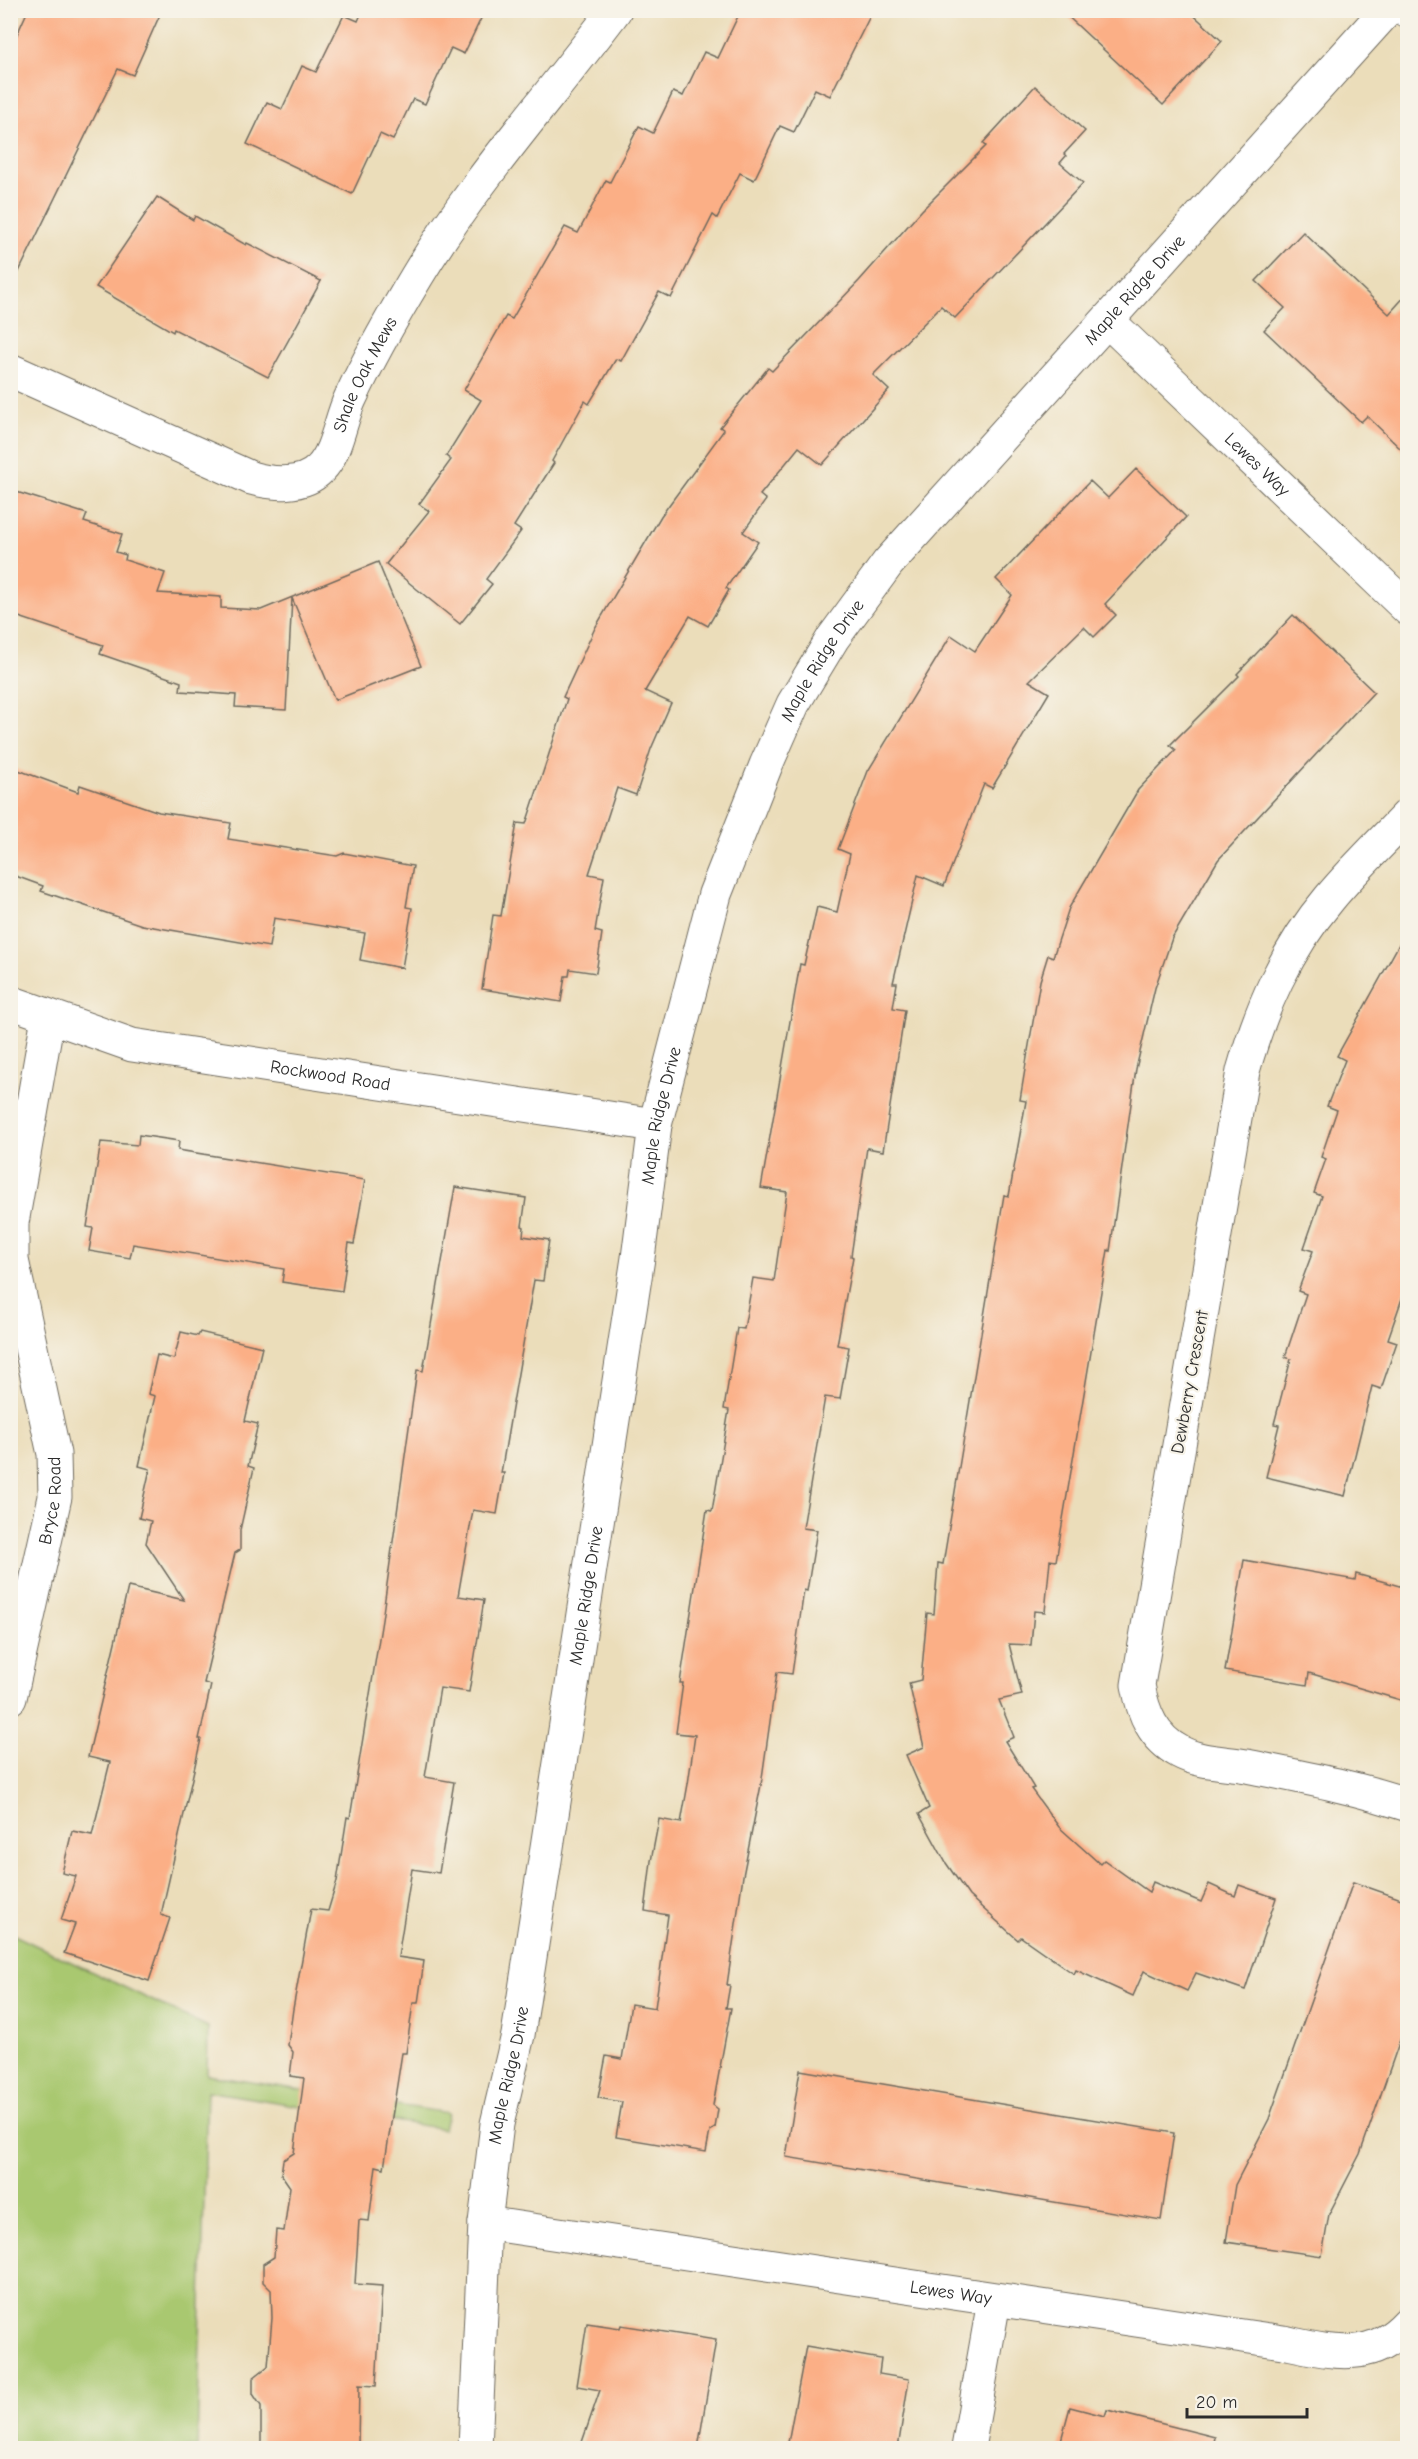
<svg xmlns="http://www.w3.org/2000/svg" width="1418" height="2459" viewBox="0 0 1418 2459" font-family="'Comic Neue',sans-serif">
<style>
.green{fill:#a9c870;stroke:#6a7a4e;stroke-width:1.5}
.building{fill:#fbaf86}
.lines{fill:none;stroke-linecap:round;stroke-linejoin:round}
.minor-casing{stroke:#6e695d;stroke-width:35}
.tertiary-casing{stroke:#6e695d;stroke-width:35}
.minor{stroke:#fff;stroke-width:33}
.tertiary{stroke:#fff;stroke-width:33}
.labels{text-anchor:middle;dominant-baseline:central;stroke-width:4.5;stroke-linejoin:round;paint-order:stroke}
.street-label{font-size:18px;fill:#2b2b2b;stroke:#f7f3e8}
</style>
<rect width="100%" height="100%" fill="#f7f3e8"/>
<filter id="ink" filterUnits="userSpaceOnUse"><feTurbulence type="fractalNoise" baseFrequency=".0167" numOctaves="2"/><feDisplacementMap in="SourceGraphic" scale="12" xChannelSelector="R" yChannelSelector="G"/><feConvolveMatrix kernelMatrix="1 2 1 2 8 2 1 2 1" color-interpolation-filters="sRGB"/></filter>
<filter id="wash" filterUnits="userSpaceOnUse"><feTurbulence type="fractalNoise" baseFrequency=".008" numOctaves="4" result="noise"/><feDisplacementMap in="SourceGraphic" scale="24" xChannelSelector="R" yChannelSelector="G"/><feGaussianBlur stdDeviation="1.35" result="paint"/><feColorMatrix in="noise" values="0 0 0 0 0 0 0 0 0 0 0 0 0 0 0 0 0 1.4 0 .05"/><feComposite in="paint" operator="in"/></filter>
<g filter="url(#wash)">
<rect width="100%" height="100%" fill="#ebddba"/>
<path class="green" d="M 10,1933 L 208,2027 L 207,2075 L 448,2113 L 444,2129 L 207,2091 L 197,2448 L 11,2448 Z"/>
<g id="blocks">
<g class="building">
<path d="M 28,10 L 162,10 L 133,75 L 118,69 L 10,290 L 10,50 Z"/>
<path d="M 363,10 L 485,10 L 464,54 L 451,48 L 425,104 L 413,99 L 393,140 L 380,134 L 352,194 L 247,144 L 267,102 L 282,109 L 302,66 L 316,72 L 344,15 L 358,21 Z"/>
<path d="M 741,10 L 873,10 L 830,96 L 815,89 L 794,132 L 780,126 L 754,180 L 740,173 L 717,218 L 713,215 L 671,298 L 659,292 L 621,361 L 616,359 L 589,404 L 585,401 L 552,461 L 554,463 L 514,526 L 521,531 L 486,579 L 492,584 L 460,624 L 386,564 L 429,511 L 419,504 L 451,460 L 446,456 L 481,400 L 464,390 L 506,316 L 512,319 L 565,227 L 578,233 L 606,180 L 610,182 L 639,126 L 653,133 L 673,92 L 683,96 L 704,52 L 718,58 Z"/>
<path d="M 1061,10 L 1188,10 L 1222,41 L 1163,105 Z"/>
<path d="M 1035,86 L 1085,131 L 1064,154 L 1066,156 L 1060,163 L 1083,183 L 955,318 L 941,306 L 873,375 L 889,390 L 822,465 L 799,447 L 760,495 L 766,500 L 743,532 L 758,542 L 726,588 L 729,590 L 708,626 L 690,616 L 645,691 L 671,703 L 651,749 L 636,795 L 617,788 L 589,874 L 604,877 L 595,931 L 602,933 L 596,973 L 570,969 L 569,976 L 565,976 L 561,1002 L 482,989 L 493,915 L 501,916 L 517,823 L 526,824 L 567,699 L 563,697 L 595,628 L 661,516 L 724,430 L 720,427 L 768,368 L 772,371 L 859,281 L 922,210 L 986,146 L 983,143 Z"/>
<path d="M 157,197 L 193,220 L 195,216 L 246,245 L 247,243 L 321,281 L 268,377 L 174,329 L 173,332 L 96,287 Z"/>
<path d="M 1303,232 L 1389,314 L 1407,294 L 1407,455 L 1367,416 L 1361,422 L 1264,330 L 1285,308 L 1256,281 Z"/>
<path d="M 1136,469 L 1186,517 L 1105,604 L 1116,615 L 1094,637 L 1084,627 L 1029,681 L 1049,693 L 992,788 L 984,784 L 944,886 L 918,875 L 893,983 L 897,983 L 893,1008 L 905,1010 L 883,1151 L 867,1148 L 851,1256 L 853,1257 L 837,1345 L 849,1347 L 840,1399 L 825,1397 L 803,1528 L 817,1530 L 807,1591 L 804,1590 L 792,1674 L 777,1672 L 761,1785 L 743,1876 L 727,1985 L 730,1985 L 726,2008 L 731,2008 L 713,2105 L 718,2109 L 715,2128 L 710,2131 L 706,2152 L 616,2137 L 622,2102 L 598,2098 L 606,2056 L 622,2059 L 631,2004 L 655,2008 L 668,1915 L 645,1911 L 651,1861 L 659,1819 L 681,1823 L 688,1784 L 695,1735 L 676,1733 L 683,1683 L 680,1683 L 707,1510 L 712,1511 L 729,1410 L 724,1409 L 737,1328 L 744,1329 L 753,1278 L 774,1281 L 787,1192 L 761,1188 L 800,964 L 804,965 L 817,907 L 837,912 L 850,854 L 838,849 L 868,771 L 951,635 L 975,651 L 1012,595 L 996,579 L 1090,481 L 1108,498 Z"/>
<path d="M 10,490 L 87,514 L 84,522 L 122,534 L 116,552 L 126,555 L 125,560 L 165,573 L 158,593 L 221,597 L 221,608 L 261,610 L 378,562 L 421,666 L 335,700 L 292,598 L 286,710 L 235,707 L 236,695 L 180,691 L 181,682 L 100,654 L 103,645 L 10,614 Z"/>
<path d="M 1293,615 L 1374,692 L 1218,860 L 1172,938 L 1155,988 L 1136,1069 L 1110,1251 L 1108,1250 L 1056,1561 L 1050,1560 L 1045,1612 L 1034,1611 L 1031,1645 L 1009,1644 L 1022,1695 L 999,1700 L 1014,1737 L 1005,1741 L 1034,1788 L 1031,1789 L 1059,1827 L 1100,1864 L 1104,1860 L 1149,1892 L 1153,1882 L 1201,1902 L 1209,1884 L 1235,1896 L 1239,1885 L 1276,1898 L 1245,1990 L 1196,1973 L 1187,1991 L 1144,1971 L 1133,1996 L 1076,1970 L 1074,1974 L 1021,1937 L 1018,1940 L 969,1896 L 946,1863 L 919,1814 L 929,1808 L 906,1755 L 924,1747 L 909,1683 L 921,1680 L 927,1613 L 934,1614 L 938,1563 L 943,1564 L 1004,1195 L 1009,1196 L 1026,1101 L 1020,1100 L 1028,1051 L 1040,981 L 1048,955 L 1053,957 L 1069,908 L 1138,790 L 1176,750 L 1170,745 L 1239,676 L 1237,674 Z"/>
<path d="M 10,767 L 78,792 L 80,785 L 159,812 L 231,823 L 228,839 L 337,856 L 344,853 L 413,866 L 406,907 L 412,908 L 402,968 L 360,960 L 365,933 L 274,918 L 269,947 L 142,925 L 41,891 L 43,886 L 10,874 Z"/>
<path d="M 1407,930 L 1407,1284 L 1388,1339 L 1397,1342 L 1381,1389 L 1372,1386 L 1345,1496 L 1266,1477 L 1279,1425 L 1274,1424 L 1291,1359 L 1285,1357 L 1306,1294 L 1298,1291 L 1313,1251 L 1304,1248 L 1322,1196 L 1314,1193 L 1326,1159 L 1321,1157 L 1337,1110 L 1327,1106 L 1345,1060 L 1337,1056 Z"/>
<path d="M 139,1135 L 179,1141 L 178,1150 L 365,1180 L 354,1244 L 349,1243 L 342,1291 L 282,1282 L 284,1269 L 133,1244 L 130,1258 L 89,1251 L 93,1228 L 87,1227 L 101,1142 L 138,1145 Z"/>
<path d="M 455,1187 L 526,1198 L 522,1226 L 524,1227 L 523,1236 L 549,1240 L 543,1281 L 534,1280 L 501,1473 L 504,1473 L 497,1514 L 473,1510 L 458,1596 L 484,1600 L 469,1692 L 440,1688 L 425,1777 L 454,1782 L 439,1873 L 412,1869 L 398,1957 L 424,1961 L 418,2003 L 413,2003 L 406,2053 L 402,2053 L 384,2168 L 376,2166 L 369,2221 L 359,2220 L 355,2284 L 382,2286 L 376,2386 L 359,2385 L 358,2448 L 261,2448 L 261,2406 L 253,2394 L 253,2378 L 268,2366 L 272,2318 L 271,2290 L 263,2282 L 263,2264 L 274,2257 L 276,2230 L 284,2231 L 290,2187 L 281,2174 L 283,2160 L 294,2153 L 304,2078 L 290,2076 L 293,2052 L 288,2045 L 293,2009 L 311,1909 L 328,1911 L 337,1881 L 347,1817 L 350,1818 L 382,1620 L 417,1370 L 423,1371 Z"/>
<path d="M 181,1332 L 198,1336 L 200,1332 L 262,1347 L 245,1421 L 258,1424 L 248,1466 L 254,1468 L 240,1530 L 240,1550 L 235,1553 L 204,1683 L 211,1685 L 199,1739 L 201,1739 L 161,1915 L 170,1918 L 149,1981 L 64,1953 L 75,1924 L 61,1920 L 76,1876 L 62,1873 L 72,1831 L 92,1835 L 110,1762 L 88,1757 L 128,1587 L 184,1600 L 146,1543 L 151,1521 L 139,1518 L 150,1469 L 139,1466 L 155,1396 L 148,1394 L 157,1355 L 174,1359 Z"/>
<path d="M 1244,1560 L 1355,1580 L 1356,1574 L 1407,1588 L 1407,1702 L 1309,1673 L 1307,1685 L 1225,1671 Z"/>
<path d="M 1353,1882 L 1407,1901 L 1407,2020 L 1360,2154 L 1329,2214 L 1322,2256 L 1226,2242 L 1235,2185 L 1269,2119 Z"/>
<path d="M 800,2070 L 1174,2133 L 1161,2220 L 786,2157 Z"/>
<path d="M 587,2323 L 620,2328 L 621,2325 L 716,2340 L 698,2448 L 580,2448 L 600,2390 L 577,2386 Z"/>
<path d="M 806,2346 L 881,2359 L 879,2374 L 909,2379 L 898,2448 L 787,2448 Z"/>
<path d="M 1070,2407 L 1105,2416 L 1107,2410 L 1215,2437 L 1213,2448 L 1059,2448 Z"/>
</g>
</g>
</g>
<g filter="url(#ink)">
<use href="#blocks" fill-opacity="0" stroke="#6e695d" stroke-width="1.5"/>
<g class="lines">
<defs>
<g id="minor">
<path id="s1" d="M 1108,321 L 1408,609"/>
<path id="s2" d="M 10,370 L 251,478 C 272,484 303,487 320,469 C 337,452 340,420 350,399 C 370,356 393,316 417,276 C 474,181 549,98 615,10"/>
<path d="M 1408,815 C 1381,843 1353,870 1329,899 C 1286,950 1261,1008 1243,1071 L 1138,1685 C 1143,1713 1153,1738 1180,1752 C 1200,1763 1225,1762 1247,1766 C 1301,1777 1355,1787 1408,1805"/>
<path id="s3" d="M 10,1002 L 132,1045 L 655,1125"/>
<path id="s4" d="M 10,1698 L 55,1497 L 54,1454 L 12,1260 L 12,1223 L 48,1017"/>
<path id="s5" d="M 485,2223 L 1283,2342 C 1331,2352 1371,2364 1408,2323"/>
<path id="s6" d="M 475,2448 L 485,2223 L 497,2124 L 518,2035 L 638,1258 L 655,1125 L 715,894 L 766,765 L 793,704 L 833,638 L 888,563 L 1387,10"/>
<path d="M 968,2448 L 994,2301"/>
</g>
<path id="tertiary" d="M 1407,10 L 1408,11"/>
</defs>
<use href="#minor" class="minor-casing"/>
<use href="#tertiary" class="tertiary-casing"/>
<use href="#minor" class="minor"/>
<use href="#tertiary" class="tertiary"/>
</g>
</g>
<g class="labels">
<g class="street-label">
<text stroke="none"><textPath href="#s6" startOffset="2319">Maple Ridge Drive</textPath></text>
<text stroke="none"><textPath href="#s2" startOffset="442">Shale Oak Mews</textPath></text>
<text stroke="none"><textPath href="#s1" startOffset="207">Lewes Way</textPath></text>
<text stroke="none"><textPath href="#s6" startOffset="1833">Maple Ridge Drive</textPath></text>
<text stroke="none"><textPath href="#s3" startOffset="330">Rockwood Road</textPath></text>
<text stroke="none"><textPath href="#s6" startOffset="1347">Maple Ridge Drive</textPath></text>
<text transform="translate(1190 1382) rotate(-80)">Dewberry Crescent</text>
<text stroke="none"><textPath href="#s4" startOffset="202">Bryce Road</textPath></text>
<text stroke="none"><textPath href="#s6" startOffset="861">Maple Ridge Drive</textPath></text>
<text stroke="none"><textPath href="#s6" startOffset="375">Maple Ridge Drive</textPath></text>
<text stroke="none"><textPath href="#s5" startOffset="471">Lewes Way</textPath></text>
</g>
</g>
<rect width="1418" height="2459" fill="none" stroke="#f7f3e8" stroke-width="36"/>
<path d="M1187 2408v9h120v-9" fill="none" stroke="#2b2b2b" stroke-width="3"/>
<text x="1196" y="2408" font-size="18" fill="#2b2b2b" stroke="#f7f3e8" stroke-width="4.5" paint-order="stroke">20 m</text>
</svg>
